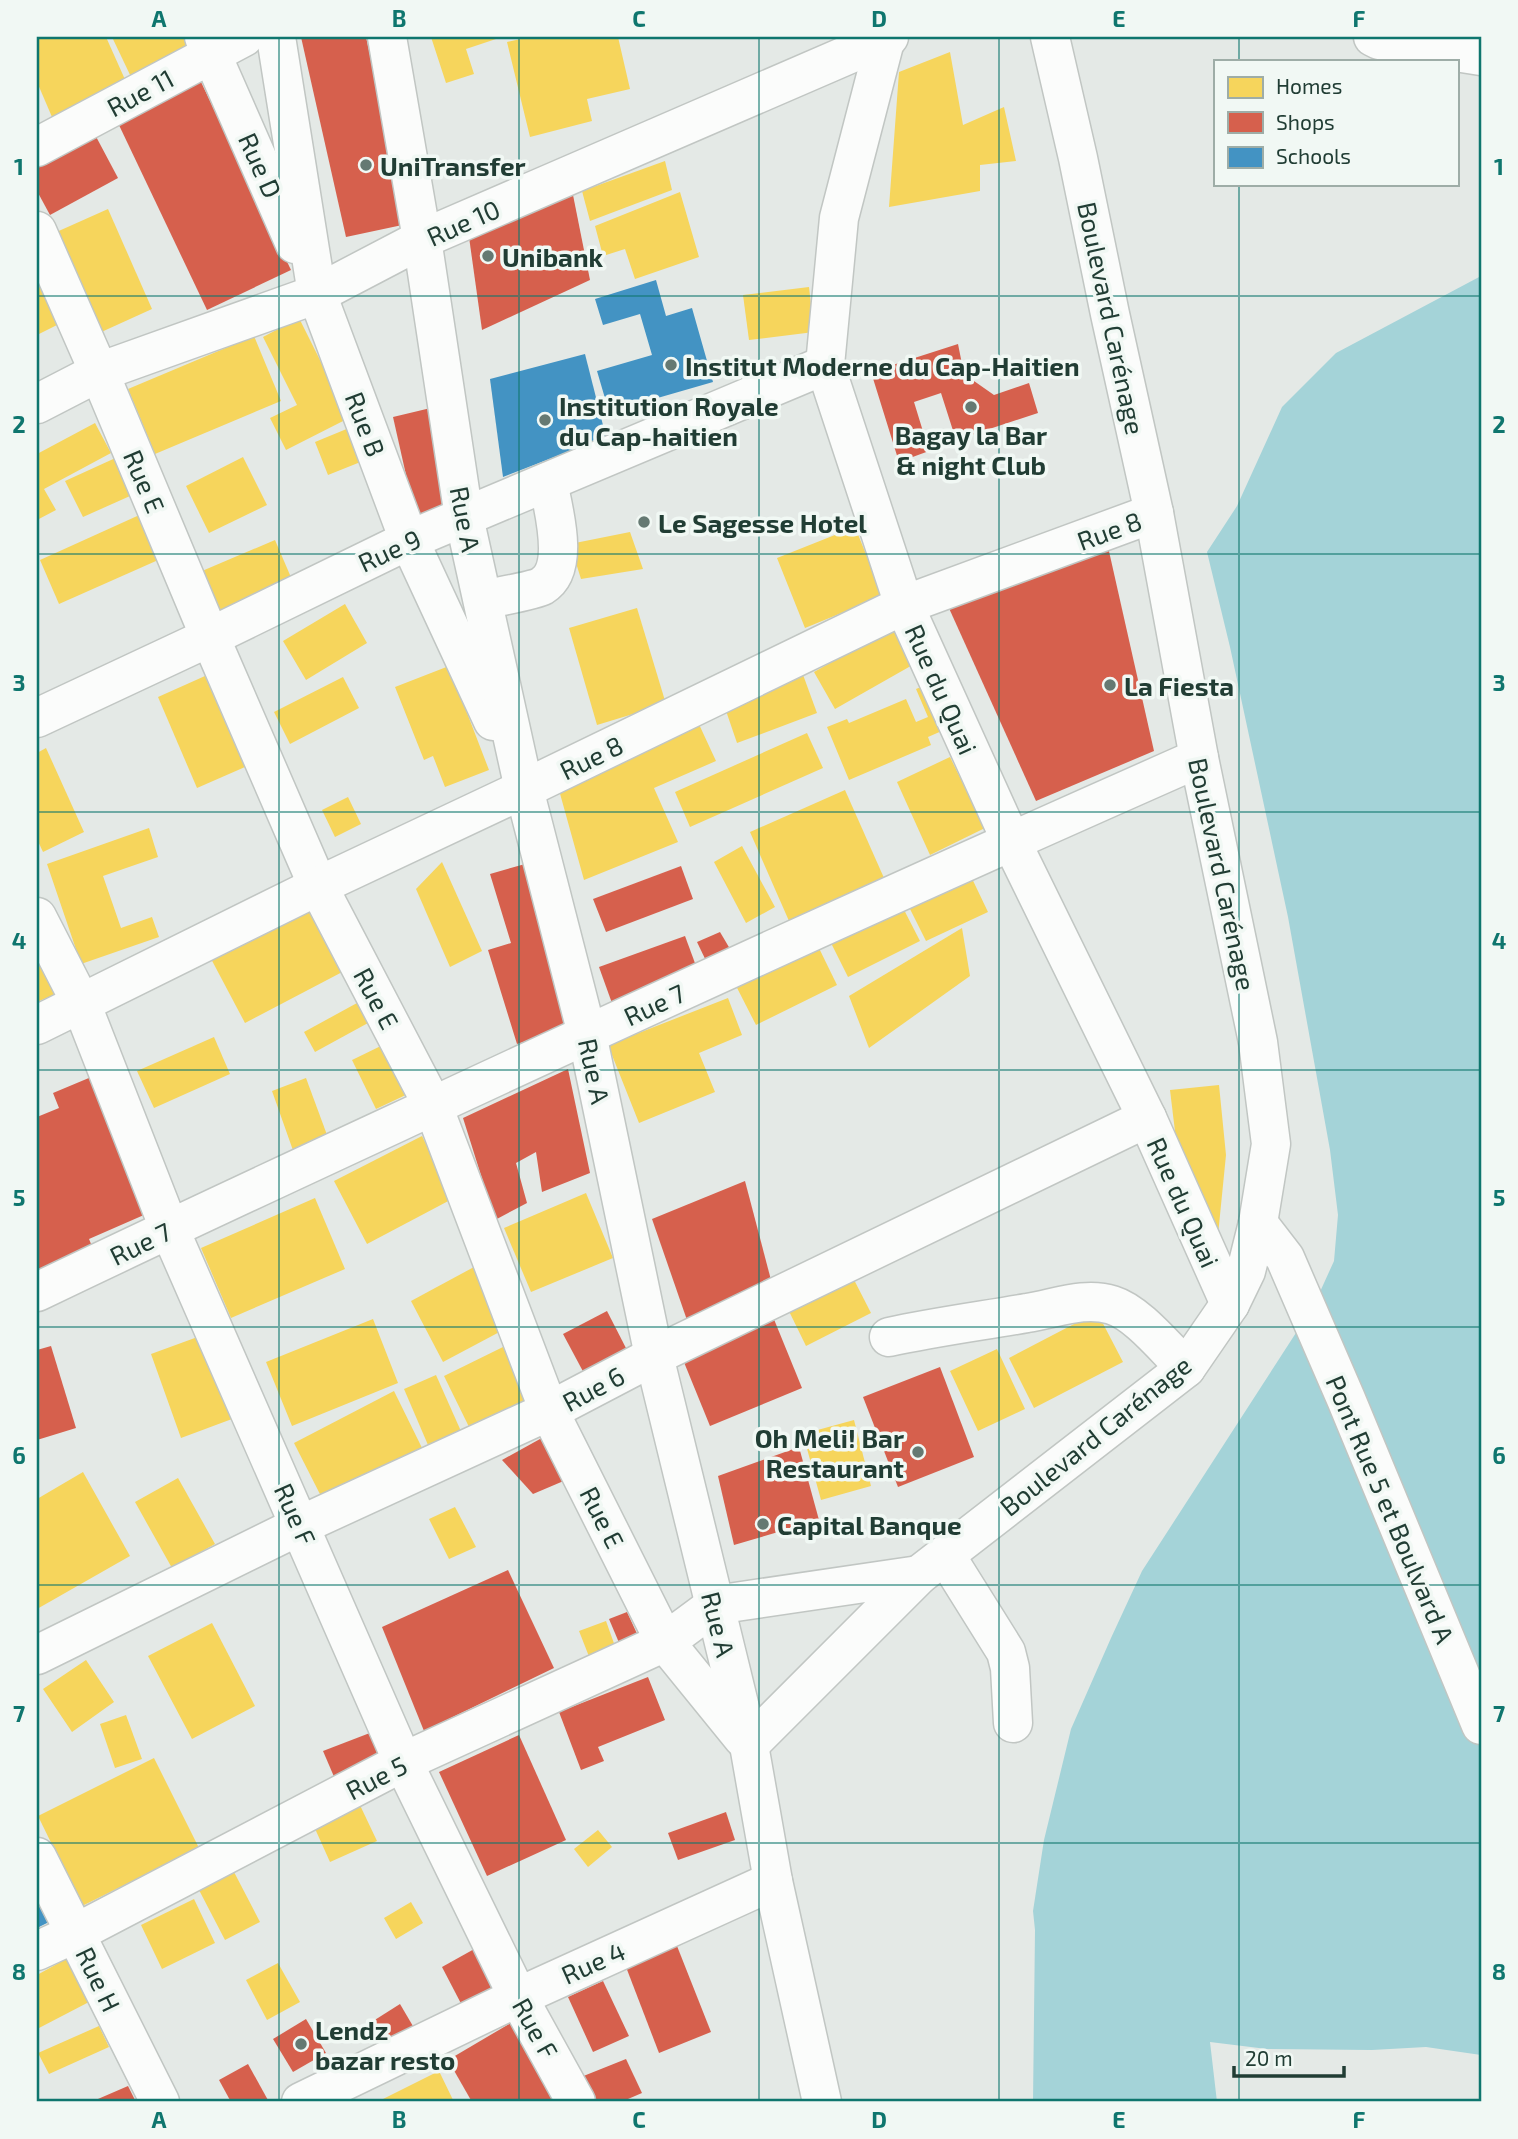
<svg xmlns="http://www.w3.org/2000/svg" width="1518" height="2139" viewBox="0 0 1518 2139" font-family="'Exo 2',sans-serif">
<style>
.water{fill:#a4d3d8}
.homes{fill:#f6d55c}
.shops{fill:#d6604d}
.schools{fill:#4393c3}
.lines{fill:none;stroke-linecap:round;stroke-linejoin:round}
.minor-casing{stroke:#c1c6c3;stroke-width:41}
.minor{stroke:#fbfcfb;stroke-width:38}
.grid{fill:none;stroke:#0f766e;stroke-width:2;stroke-opacity:0.55}
.poi-dot{fill:#657972;stroke:#f1f8f4;stroke-width:2.5}
.labels{text-anchor:middle;dominant-baseline:central;stroke-width:7;stroke-linejoin:round;paint-order:stroke}
.street-label{font-size:26px;fill:#213d34;stroke:#f1f8f4}
.poi-label{font-size:26px;font-weight:bold;fill:#213d34;stroke:#f1f8f4;text-anchor:start}
.neatline{fill:none;stroke:#0f766e;stroke-width:2.5}
.grid-label{font-size:23px;text-anchor:middle;font-weight:bold;fill:#0f766e}
</style>
<rect width="100%" height="100%" fill="#e4e9e6"/>
<path class="water" d="M 1481,276 L 1481,2055 L 1426,2047 L 1372,2050 L 1267,2049 L 1210,2042 L 1217,2102 L 1033,2102 L 1035,1930 L 1033,1911 L 1044,1840 L 1071,1729 L 1111,1638 L 1142,1571 L 1314,1305 L 1334,1261 L 1338,1215 L 1330,1150 L 1288,917 L 1230,647 L 1207,552 L 1237,506 L 1282,407 L 1336,353 Z"/>
<g class="homes">
<path d="M 37,37 L 106,37 L 127,84 L 52,117 L 37,82 Z"/>
<path d="M 112,37 L 195,37 L 201,50 L 132,79 Z"/>
<path d="M 431,37 L 502,37 L 466,49 L 474,74 L 446,83 Z"/>
<path d="M 530,37 L 618,37 L 630,89 L 587,99 L 592,121 L 530,137 L 507,42 Z"/>
<path d="M 950,52 L 963,125 L 1004,107 L 1016,161 L 980,165 L 980,191 L 889,207 L 899,72 Z"/>
<path d="M 665,161 L 672,190 L 590,221 L 582,191 Z"/>
<path d="M 680,192 L 699,257 L 635,279 L 625,249 L 603,256 L 595,226 Z"/>
<path d="M 108,209 L 152,309 L 97,334 L 52,234 Z"/>
<path d="M 39,281 L 61,323 L 37,335 L 37,282 Z"/>
<path d="M 809,287 L 814,332 L 749,340 L 743,295 Z"/>
<path d="M 299,318 L 349,418 L 286,450 L 270,418 L 297,405 L 263,337 Z"/>
<path d="M 254,336 L 281,401 L 155,454 L 128,389 Z"/>
<path d="M 95,423 L 111,453 L 44,489 L 56,510 L 37,520 L 37,454 Z"/>
<path d="M 349,428 L 363,461 L 328,475 L 315,442 Z"/>
<path d="M 122,455 L 139,492 L 83,517 L 65,481 Z"/>
<path d="M 243,457 L 267,505 L 209,533 L 186,486 Z"/>
<path d="M 146,512 L 165,557 L 59,604 L 40,560 Z"/>
<path d="M 855,527 L 883,596 L 805,628 L 777,558 Z"/>
<path d="M 630,532 L 643,569 L 581,579 L 570,544 Z"/>
<path d="M 275,540 L 293,582 L 220,613 L 202,571 Z"/>
<path d="M 345,604 L 367,643 L 306,680 L 283,641 Z"/>
<path d="M 637,608 L 666,704 L 597,725 L 569,628 Z"/>
<path d="M 895,626 L 916,663 L 835,709 L 814,672 Z"/>
<path d="M 449,666 L 489,770 L 445,787 L 433,756 L 424,760 L 395,687 Z"/>
<path d="M 802,672 L 817,713 L 737,743 L 723,702 Z"/>
<path d="M 205,676 L 245,767 L 197,788 L 158,697 Z"/>
<path d="M 343,677 L 359,708 L 290,744 L 274,712 Z"/>
<path d="M 926,685 L 944,730 L 928,737 L 931,745 L 849,780 L 827,727 L 847,719 L 849,723 L 906,699 L 916,722 L 928,717 L 916,689 Z"/>
<path d="M 697,720 L 716,761 L 654,788 L 678,842 L 584,880 L 559,790 Z"/>
<path d="M 807,733 L 823,768 L 690,827 L 675,792 Z"/>
<path d="M 46,748 L 84,832 L 43,852 L 37,839 L 37,753 Z"/>
<path d="M 950,757 L 985,828 L 930,855 L 897,782 Z"/>
<path d="M 845,790 L 884,878 L 789,921 L 750,832 Z"/>
<path d="M 348,797 L 361,824 L 335,837 L 322,810 Z"/>
<path d="M 149,828 L 158,857 L 103,876 L 121,928 L 152,917 L 159,937 L 81,964 L 47,864 Z"/>
<path d="M 742,846 L 775,907 L 746,923 L 714,862 Z"/>
<path d="M 442,862 L 482,951 L 450,967 L 416,889 Z"/>
<path d="M 966,866 L 988,912 L 926,941 L 905,899 Z"/>
<path d="M 312,901 L 348,969 L 245,1023 L 209,955 Z"/>
<path d="M 901,904 L 920,941 L 848,977 L 830,941 Z"/>
<path d="M 962,928 L 970,976 L 869,1048 L 849,996 Z"/>
<path d="M 815,940 L 837,985 L 756,1025 L 733,980 Z"/>
<path d="M 37,951 L 56,994 L 37,1002 Z"/>
<path d="M 728,998 L 742,1035 L 699,1053 L 715,1092 L 639,1123 L 608,1045 Z"/>
<path d="M 357,1003 L 368,1023 L 315,1052 L 304,1032 Z"/>
<path d="M 214,1037 L 230,1074 L 154,1108 L 137,1071 Z"/>
<path d="M 387,1043 L 410,1093 L 376,1109 L 352,1060 Z"/>
<path d="M 306,1078 L 330,1143 L 295,1156 L 272,1091 Z"/>
<path d="M 1219,1085 L 1226,1155 L 1217,1245 L 1177,1148 L 1170,1090 Z"/>
<path d="M 422,1136 L 454,1198 L 367,1244 L 334,1181 Z"/>
<path d="M 586,1193 L 613,1258 L 531,1292 L 504,1228 Z"/>
<path d="M 315,1198 L 345,1269 L 231,1318 L 201,1248 Z"/>
<path d="M 474,1267 L 507,1328 L 443,1362 L 411,1301 Z"/>
<path d="M 849,1270 L 871,1313 L 806,1346 L 785,1303 Z"/>
<path d="M 1097,1312 L 1123,1362 L 1034,1408 L 1009,1358 Z"/>
<path d="M 373,1319 L 398,1383 L 292,1426 L 266,1362 Z"/>
<path d="M 203,1335 L 232,1419 L 181,1438 L 151,1354 Z"/>
<path d="M 503,1347 L 531,1405 L 472,1433 L 444,1376 Z"/>
<path d="M 997,1349 L 1025,1409 L 978,1431 L 950,1371 Z"/>
<path d="M 436,1375 L 464,1438 L 431,1452 L 404,1389 Z"/>
<path d="M 394,1391 L 425,1454 L 325,1504 L 294,1443 Z"/>
<path d="M 854,1420 L 871,1486 L 821,1500 L 803,1434 Z"/>
<path d="M 83,1472 L 130,1556 L 37,1609 L 37,1499 Z"/>
<path d="M 178,1478 L 215,1544 L 172,1568 L 135,1502 Z"/>
<path d="M 455,1507 L 476,1547 L 449,1559 L 429,1519 Z"/>
<path d="M 606,1621 L 616,1649 L 590,1659 L 579,1631 Z"/>
<path d="M 212,1623 L 255,1706 L 192,1739 L 148,1656 Z"/>
<path d="M 86,1660 L 114,1702 L 72,1732 L 43,1689 Z"/>
<path d="M 126,1715 L 142,1759 L 115,1768 L 100,1724 Z"/>
<path d="M 154,1758 L 199,1848 L 82,1906 L 38,1816 Z"/>
<path d="M 358,1801 L 377,1841 L 330,1862 L 312,1822 Z"/>
<path d="M 598,1830 L 612,1847 L 588,1867 L 574,1849 Z"/>
<path d="M 234,1872 L 260,1922 L 225,1940 L 199,1890 Z"/>
<path d="M 194,1899 L 215,1943 L 162,1969 L 141,1925 Z"/>
<path d="M 411,1902 L 423,1923 L 396,1939 L 384,1918 Z"/>
<path d="M 66,1959 L 89,2002 L 39,2028 L 37,2024 L 37,1975 Z"/>
<path d="M 278,1963 L 300,2002 L 267,2020 L 246,1980 Z"/>
<path d="M 99,2026 L 109,2047 L 49,2074 L 38,2053 Z"/>
<path d="M 439,2071 L 454,2102 L 384,2102 L 383,2099 Z"/>
</g>
<g class="shops">
<path d="M 301,37 L 366,37 L 407,224 L 346,237 Z"/>
<path d="M 201,82 L 291,270 L 207,310 L 118,123 Z"/>
<path d="M 92,129 L 118,178 L 50,215 L 37,191 L 37,159 Z"/>
<path d="M 572,190 L 590,280 L 482,330 L 469,237 Z"/>
<path d="M 958,344 L 964,374 L 994,395 L 1029,383 L 1038,413 L 956,440 L 941,393 L 914,402 L 929,451 L 899,462 L 871,372 Z"/>
<path d="M 439,406 L 461,504 L 415,515 L 393,417 Z"/>
<path d="M 1106,538 L 1154,751 L 1036,801 L 948,606 Z"/>
<path d="M 525,864 L 574,1027 L 517,1044 L 488,950 L 511,943 L 490,874 Z"/>
<path d="M 681,866 L 693,899 L 606,932 L 593,899 Z"/>
<path d="M 720,932 L 733,954 L 709,967 L 697,942 Z"/>
<path d="M 685,936 L 699,974 L 613,1006 L 599,967 Z"/>
<path d="M 568,1069 L 590,1173 L 542,1192 L 536,1152 L 516,1163 L 527,1203 L 495,1220 L 463,1118 Z"/>
<path d="M 96,1075 L 153,1211 L 89,1239 L 96,1256 L 37,1280 L 37,1117 L 59,1108 L 53,1093 Z"/>
<path d="M 745,1181 L 771,1280 L 688,1323 L 652,1219 Z"/>
<path d="M 607,1311 L 629,1354 L 586,1377 L 563,1334 Z"/>
<path d="M 771,1312 L 802,1388 L 710,1426 L 679,1350 Z"/>
<path d="M 51,1346 L 76,1428 L 37,1440 L 37,1350 Z"/>
<path d="M 940,1367 L 974,1457 L 898,1487 L 863,1397 Z"/>
<path d="M 549,1434 L 573,1477 L 533,1494 L 502,1460 Z"/>
<path d="M 799,1447 L 819,1520 L 734,1545 L 718,1476 Z"/>
<path d="M 508,1570 L 554,1668 L 424,1731 L 382,1627 Z"/>
<path d="M 627,1612 L 639,1638 L 620,1645 L 609,1619 Z"/>
<path d="M 648,1677 L 665,1720 L 598,1747 L 604,1761 L 581,1770 L 559,1712 Z"/>
<path d="M 375,1731 L 386,1759 L 335,1779 L 323,1751 Z"/>
<path d="M 519,1735 L 566,1840 L 487,1876 L 439,1772 Z"/>
<path d="M 726,1812 L 735,1840 L 678,1860 L 668,1833 Z"/>
<path d="M 485,1943 L 511,1991 L 467,2015 L 442,1967 Z"/>
<path d="M 677,1946 L 711,2032 L 659,2053 L 626,1967 Z"/>
<path d="M 603,1981 L 629,2036 L 593,2052 L 568,1997 Z"/>
<path d="M 400,2004 L 417,2033 L 387,2051 L 370,2023 Z"/>
<path d="M 526,2014 L 569,2089 L 546,2102 L 472,2102 L 448,2060 Z"/>
<path d="M 306,2019 L 326,2053 L 293,2072 L 273,2039 Z"/>
<path d="M 626,2059 L 642,2093 L 621,2102 L 591,2102 L 581,2077 Z"/>
<path d="M 248,2064 L 269,2102 L 231,2102 L 219,2080 Z"/>
<path d="M 128,2086 L 136,2102 L 91,2102 Z"/>
</g>
<g class="schools">
<path d="M 656,280 L 666,316 L 692,308 L 713,382 L 609,412 L 597,371 L 652,355 L 640,314 L 603,325 L 595,299 Z"/>
<path d="M 585,354 L 606,437 L 503,477 L 490,379 Z"/>
<path d="M 37,1884 L 51,1921 L 37,1928 Z"/>
</g>
<g class="lines">
<defs>
<g id="minor">
<path d="M 204,37 L 295,244"/>
<path d="M 276,37 L 317,294 L 409,540 L 493,721"/>
<path d="M 387,37 L 422,239 L 464,517 L 524,789 L 587,1034 L 654,1356 L 749,1745 L 773,1881 L 822,2102"/>
<path d="M 886,37 L 839,218 L 825,365 L 904,605 L 1011,841 L 1147,1118 L 1230,1304"/>
<path d="M 1373,37 L 1379,40 L 1481,56"/>
<path d="M 37,147 L 244,37"/>
<path d="M 37,231 L 99,372 L 210,637 L 318,886 L 433,1106 L 549,1411 L 665,1642 L 743,1738"/>
<path d="M 37,404 L 99,372 L 317,294 L 422,239 L 889,37"/>
<path d="M 483,600 C 495,597 533,591 542,586 C 571,569 553,508 548,482"/>
<path d="M 37,718 L 210,637 L 409,540 L 825,365"/>
<path d="M 37,917 L 81,1003 L 169,1228 L 403,1762 L 518,1997 L 576,2102"/>
<path d="M 37,1025 L 318,886 L 524,789 L 904,605 L 1154,513"/>
<path d="M 1258,1223 L 1285,1258 L 1346,1399 L 1481,1725"/>
<path d="M 37,1292 C 178,1224 319,1159 461,1093 C 706,979 952,867 1199,758"/>
<path d="M 889,1337 C 935,1327 981,1321 1027,1313 C 1055,1309 1084,1296 1112,1305 C 1138,1313 1166,1349 1186,1368"/>
<path d="M 946,1556 L 1006,1652 L 1010,1668 L 1013,1723"/>
<path d="M 37,1655 L 301,1525 L 549,1411 L 654,1356 L 1147,1118"/>
<path d="M 749,1745 L 919,1575 L 1186,1368 L 1230,1304 L 1246,1271 L 1258,1223 L 1271,1144 L 1258,1042 L 1199,758 L 1154,513 L 1110,314 L 1078,158 L 1050,37"/>
<path d="M 37,1857 L 160,2102"/>
<path d="M 37,1951 L 76,1933 L 403,1762 L 665,1642 L 715,1605 L 919,1575"/>
<path d="M 301,2102 L 518,1997 L 773,1881"/>
</g>
</defs>
<use href="#minor" class="minor-casing"/>
<use href="#minor" class="minor"/>
</g>
<path class="grid" d="M 279,37 L 279,2102M 519,37 L 519,2102M 759,37 L 759,2102M 999,37 L 999,2102M 1239,37 L 1239,61M 1239,184 L 1239,2102M 37,296 L 1481,296M 37,554 L 1481,554M 37,812 L 1481,812M 37,1070 L 1481,1070M 37,1327 L 1481,1327M 37,1585 L 1481,1585M 37,1843 L 1481,1843"/>
<g class="poi-dot">
<circle cx="366" cy="165" r="7"/>
<circle cx="488" cy="256" r="7"/>
<circle cx="671" cy="365" r="7"/>
<circle cx="971" cy="407" r="7"/>
<circle cx="545" cy="420" r="7"/>
<circle cx="644" cy="522" r="7"/>
<circle cx="1110" cy="685" r="7"/>
<circle cx="918" cy="1452" r="7"/>
<circle cx="763" cy="1524" r="7"/>
<circle cx="301" cy="2044" r="7"/>
</g>
<g class="labels">
<g class="street-label">
<text transform="translate(140 92) rotate(-28)">Rue 11</text>
<text transform="translate(261 165) rotate(66)">Rue D</text>
<text transform="translate(463 222) rotate(-24)">Rue 10</text>
<text transform="translate(1112 318) rotate(78)">Boulevard Carénage</text>
<text transform="translate(366 424) rotate(69)">Rue B</text>
<text transform="translate(145 481) rotate(67)">Rue E</text>
<text transform="translate(466 519) rotate(79)">Rue A</text>
<text transform="translate(1109 530) rotate(-20)">Rue 8</text>
<text transform="translate(389 550) rotate(-25)">Rue 9</text>
<text transform="translate(942 689) rotate(66)">Rue du Quai</text>
<text transform="translate(591 757) rotate(-26)">Rue 8</text>
<text transform="translate(1223 874) rotate(78)">Boulevard Carénage</text>
<text transform="translate(377 998) rotate(62)">Rue E</text>
<text transform="translate(654 1004) rotate(-25)">Rue 7</text>
<text transform="translate(595 1071) rotate(78)">Rue A</text>
<text transform="translate(1184 1202) rotate(66)">Rue du Quai</text>
<text transform="translate(140 1243) rotate(-26)">Rue 7</text>
<text transform="translate(593 1388) rotate(-28)">Rue 6</text>
<text transform="translate(1095 1435) rotate(-39)">Boulevard Carénage</text>
<text transform="translate(1391 1509) rotate(67)">Pont Rue 5 et Boulvard A</text>
<text transform="translate(296 1514) rotate(66)">Rue F</text>
<text transform="translate(603 1517) rotate(63)">Rue E</text>
<text transform="translate(719 1624) rotate(76)">Rue A</text>
<text transform="translate(376 1777) rotate(-27)">Rue 5</text>
<text transform="translate(593 1962) rotate(-24)">Rue 4</text>
<text transform="translate(99 1979) rotate(64)">Rue H</text>
<text transform="translate(536 2028) rotate(61)">Rue F</text>
</g>
<g class="poi-label">
<text x="380" y="165">UniTransfer</text>
<text x="502" y="256">Unibank</text>
<text x="685" y="365">Institut Moderne du Cap-Haitien</text>
<text x="559" y="405">Institution Royale<tspan x="559" dy="30">du Cap-haitien</tspan></text>
<text x="971" y="434" text-anchor="middle">Bagay la Bar<tspan x="971" dy="30">&amp; night Club</tspan></text>
<text x="658" y="522">Le Sagesse Hotel</text>
<text x="1124" y="685">La Fiesta</text>
<text x="904" y="1437" text-anchor="end">Oh Meli! Bar<tspan x="904" dy="30">Restaurant</tspan></text>
<text x="777" y="1524">Capital Banque</text>
<text x="315" y="2029">Lendz<tspan x="315" dy="30">bazar resto</tspan></text>
</g>
</g>
<rect width="1518" height="2139" fill="none" stroke="#f1f8f4" stroke-width="77"/>
<rect x="1214" y="60" width="245" height="126" fill="#f1f8f4" stroke="#9eada7" stroke-width="2"/>
<rect x="1228" y="77" width="35" height="21" fill="#f6d55c" stroke="#9eada7" stroke-width="2"/>
<text x="1276" y="94" font-size="21" fill="#213d34">Homes</text>
<rect x="1228" y="112" width="35" height="21" fill="#d6604d" stroke="#9eada7" stroke-width="2"/>
<text x="1276" y="130" font-size="21" fill="#213d34">Shops</text>
<rect x="1228" y="147" width="35" height="21" fill="#4393c3" stroke="#9eada7" stroke-width="2"/>
<text x="1276" y="164" font-size="21" fill="#213d34">Schools</text>
<path d="M1234 2066v10h110v-10" fill="none" stroke="#213d34" stroke-width="3.5"/>
<text x="1245" y="2066" font-size="21" fill="#213d34" stroke="#f1f8f4" stroke-width="5" paint-order="stroke">20 m</text>
<rect x="38" y="38" width="1442" height="2062" class="neatline"/>
<g class="grid-label">
<text x="159" y="27">A</text>
<text x="399" y="27">B</text>
<text x="639" y="27">C</text>
<text x="879" y="27">D</text>
<text x="1119" y="27">E</text>
<text x="1359" y="27">F</text>
<text x="19" y="175">1</text>
<text x="1499" y="175">1</text>
<text x="19" y="433">2</text>
<text x="1499" y="433">2</text>
<text x="19" y="691">3</text>
<text x="1499" y="691">3</text>
<text x="19" y="949">4</text>
<text x="1499" y="949">4</text>
<text x="19" y="1206">5</text>
<text x="1499" y="1206">5</text>
<text x="19" y="1464">6</text>
<text x="1499" y="1464">6</text>
<text x="19" y="1722">7</text>
<text x="1499" y="1722">7</text>
<text x="19" y="1980">8</text>
<text x="1499" y="1980">8</text>
<text x="159" y="2128">A</text>
<text x="399" y="2128">B</text>
<text x="639" y="2128">C</text>
<text x="879" y="2128">D</text>
<text x="1119" y="2128">E</text>
<text x="1359" y="2128">F</text>
</g>
</svg>
